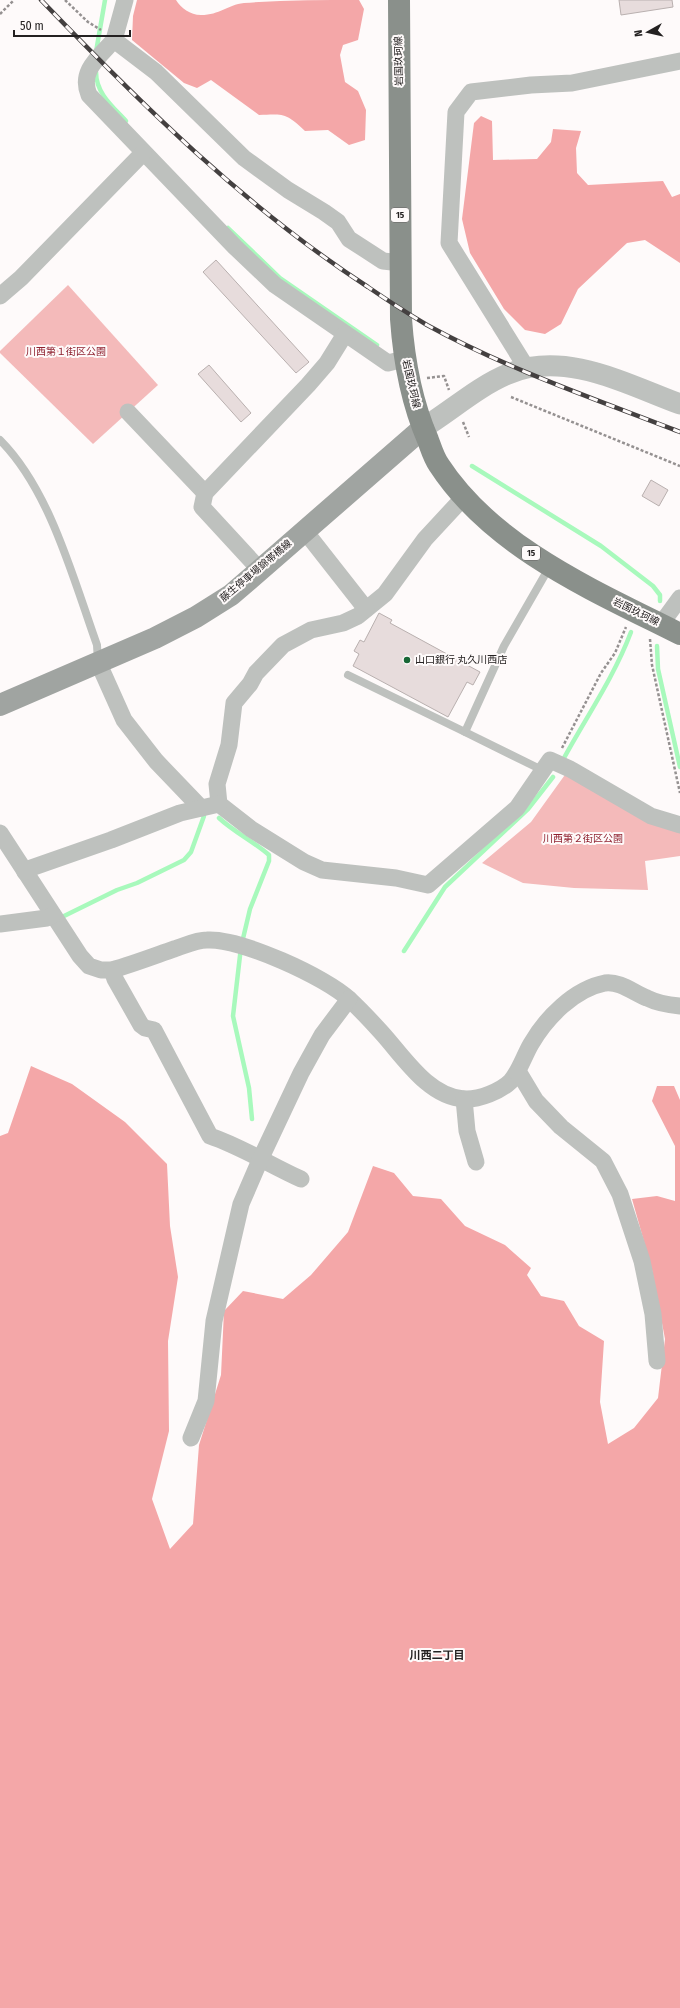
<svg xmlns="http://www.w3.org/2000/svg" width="680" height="2008" viewBox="0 0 680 2008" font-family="'Fira Sans Condensed','Noto Sans JP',sans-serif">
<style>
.green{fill:#f4baba}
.forest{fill:#f4a7a8}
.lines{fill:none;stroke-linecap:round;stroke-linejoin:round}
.stream{stroke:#a8f9bc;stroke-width:4.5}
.building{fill:#e7dcdc;stroke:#b9b0af}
.path{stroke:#959191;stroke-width:2.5;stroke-dasharray:3 2;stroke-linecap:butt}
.service{stroke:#bec1be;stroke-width:8}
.minor{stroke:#bec1be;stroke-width:17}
.tertiary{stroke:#bec1be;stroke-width:21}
.secondary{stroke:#a0a4a1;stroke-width:22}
.primary{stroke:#8a908b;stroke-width:22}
.rail-casing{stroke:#444040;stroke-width:4.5}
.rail{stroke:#fefafa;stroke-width:3;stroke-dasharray:9;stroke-linecap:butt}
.poi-dot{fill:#186736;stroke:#fefafa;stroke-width:1.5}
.labels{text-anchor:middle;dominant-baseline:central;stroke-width:4;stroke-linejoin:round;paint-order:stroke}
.shield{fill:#fefafa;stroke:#656262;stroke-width:1}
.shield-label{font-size:9px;font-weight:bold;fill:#242121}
.street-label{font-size:10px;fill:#242121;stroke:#fefafa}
.park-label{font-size:10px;fill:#8f2230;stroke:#fefafa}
.poi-label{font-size:10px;fill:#242121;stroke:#fefafa;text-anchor:start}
.neighbourhood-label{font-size:11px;font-weight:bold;fill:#242121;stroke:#fefafa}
</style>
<rect width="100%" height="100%" fill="#fefafa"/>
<g class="green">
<path d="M 68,285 L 158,385 L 93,444 L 0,353 L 0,351 Z"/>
<path d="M 567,772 L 680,833 L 680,856 L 645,861 L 648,890 L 574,888 L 523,883 L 482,863 L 531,822 Z"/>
</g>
<g class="forest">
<path d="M 137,0 L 176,0 C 181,8 190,15 201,15 C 220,15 227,5 244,3 C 282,0 321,0 359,0 L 364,9 L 358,40 L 343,45 L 340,55 L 345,82 L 358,91 L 366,110 L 365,140 L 349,145 L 328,130 L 305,131 C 286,113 284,114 259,115 L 211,80 L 197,88 L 184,83 L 132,40 L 133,16 Z"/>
<path d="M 481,116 L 492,121 L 493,160 L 537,159 L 551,142 L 553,129 L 581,131 L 576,148 L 577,173 L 588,185 L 663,181 L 672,197 L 680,194 L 680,263 L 645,240 L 627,243 L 578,289 L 561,324 L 545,334 L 525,330 L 504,309 L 470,253 L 462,219 L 474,123 Z"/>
<path d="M 31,1066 L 72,1084 L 125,1122 L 167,1164 L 170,1226 L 178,1277 L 168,1341 L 169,1431 L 152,1499 L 170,1549 L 193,1524 L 199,1445 L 221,1375 L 224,1311 L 243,1291 L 283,1299 L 311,1275 L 348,1232 L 373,1166 L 394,1173 L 413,1196 L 441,1199 L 465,1226 L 505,1245 L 531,1268 L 527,1275 L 541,1296 L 564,1301 L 579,1326 L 604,1341 L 600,1402 L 608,1444 L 634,1428 L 658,1398 L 665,1339 L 652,1270 L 632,1199 L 657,1196 L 675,1201 L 675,1146 L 652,1101 L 657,1086 L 674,1086 L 680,1100 L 680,2008 L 0,2008 L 0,1136 L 8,1133 Z"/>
</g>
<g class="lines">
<g class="stream">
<path d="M 96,52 L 105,0"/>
<path d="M 96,72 C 96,93 112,106 126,121"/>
<path d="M 228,228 L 280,278 L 377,345"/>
<path d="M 472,466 L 601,546 L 653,586 L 660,595 L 660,601"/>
<path d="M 657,646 L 658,669 L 680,767"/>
<path d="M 564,758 C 587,716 614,677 631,632"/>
<path d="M 219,818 C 234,832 253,841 269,855 L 269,861 L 250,909 L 241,947 L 233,1016 L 249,1088 L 252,1119"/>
<path d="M 62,917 L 117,890 L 137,883 L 184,860 L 191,852 L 204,816"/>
<path d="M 404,951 L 445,887 L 528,809 L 553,777"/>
</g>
</g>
<g class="building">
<path d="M 619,0 L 672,0 L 673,7 L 621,15 Z"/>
<path d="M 216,260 L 309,362 L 296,373 L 203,272 Z"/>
<path d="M 209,365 L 251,413 L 241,422 L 198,374 Z"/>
<path d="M 651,480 L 668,490 L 659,506 L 642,496 Z"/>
<path d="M 379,613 L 392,620 L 390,623 L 480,672 L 473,685 L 467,682 L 448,717 L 353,666 L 359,654 L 354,651 L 360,640 L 364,642 Z"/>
</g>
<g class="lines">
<g class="path">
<path d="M 65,0 L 88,22 L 101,30"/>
<path d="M 0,14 L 14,0"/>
<path d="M 427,378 L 444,376 L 449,390"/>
<path d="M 511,397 L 680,466"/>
<path d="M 463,422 L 469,437"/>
<path d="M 650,639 L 652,665 L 680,793"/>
<path d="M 562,748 L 601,673 L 615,653 L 626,627"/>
</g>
<g class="service">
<path d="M 0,440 C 50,490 73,578 97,645 L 98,662"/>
<path d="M 348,675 L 465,732"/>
<path d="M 542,770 L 465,732 L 504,646 L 550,566"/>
</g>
<g class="minor">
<path d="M 114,40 L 125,0"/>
<path d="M 401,263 L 383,261 L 349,239 L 338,222 L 324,212 L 288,190 L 244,158 L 156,72 L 114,40 C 99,57 79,71 89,95 L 235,247 L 275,285 L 388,363 L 404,359"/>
<path d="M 0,296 L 21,278 L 143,153"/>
<path d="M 526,367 L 449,243 L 456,112 L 471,92 L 531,85 L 572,83 L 680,61"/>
<path d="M 128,412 L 205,493"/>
<path d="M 463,498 L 425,539 L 385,594 L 358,616 L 343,623 L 311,630 L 283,645 L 256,673 L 250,684 L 234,703 L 229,745 L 217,784 L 219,804 L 251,829 L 304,862 L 322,870 L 396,878 L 428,885 L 517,808 L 550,760 L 570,769 L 651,816 L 680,825"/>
<path d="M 304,530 L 366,609"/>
<path d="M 260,570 L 202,507 L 205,493 L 308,385 L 327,363 L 345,334"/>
<path d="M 661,624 L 680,598"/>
<path d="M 98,662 L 124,720 L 156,761 L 201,808"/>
<path d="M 0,833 L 80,956 L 89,966 L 101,970 L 112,970 C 133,964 154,956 174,949 C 184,946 196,940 207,940 C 240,938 326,977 350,1000 C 361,1010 371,1021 381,1032 C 403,1056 428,1097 464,1099 C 479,1100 501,1091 511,1081 C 520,1070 524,1056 531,1044 C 546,1018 574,989 605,983 C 620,981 634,993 647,998 C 657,1003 669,1005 680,1006"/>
<path d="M 25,872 L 31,868 L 111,840 L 180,813 L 219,804"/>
<path d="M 0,924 L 47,918 L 53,915"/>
<path d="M 112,970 L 115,979 L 141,1025 L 145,1028 L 154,1030 L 210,1136 C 242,1147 270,1165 301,1179"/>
<path d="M 517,1073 L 521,1076 L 536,1101 L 561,1127 L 603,1161 L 620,1194 L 642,1261 L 653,1314 L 657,1361"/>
<path d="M 464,1099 L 467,1131 L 476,1162"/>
<path d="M 191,1438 L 206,1401 L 214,1321 L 241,1204 L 260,1160 L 301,1073 L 322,1035 L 349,999"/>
</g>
<path class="tertiary" d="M 423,428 C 451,411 477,387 508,374 C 564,350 626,384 680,404"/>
<path class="secondary" d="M 0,705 L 155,638 L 196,617 L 231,595 L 260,570 L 423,428"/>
<path class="primary" d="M 399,0 L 401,319 C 404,362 411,401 428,440 C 431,448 434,458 439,465 C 493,548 595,591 680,634"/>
<defs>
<path id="rail" d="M 41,0 C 142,105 245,207 368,287 C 387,300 407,313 427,325 C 507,369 595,399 680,432"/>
</defs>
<use href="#rail" class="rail-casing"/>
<use href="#rail" class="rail"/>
</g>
<circle class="poi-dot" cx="407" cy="660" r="4"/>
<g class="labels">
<g class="shield">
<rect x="391" y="208" width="18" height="14" rx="3"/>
<rect x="522" y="546" width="18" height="14" rx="3"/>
</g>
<g class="shield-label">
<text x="400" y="215">15</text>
<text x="531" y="553">15</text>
</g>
<g class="street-label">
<text transform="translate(399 61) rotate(-91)">岩国玖珂線</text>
<text transform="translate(411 384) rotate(77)">岩国玖珂線</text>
<text transform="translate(256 571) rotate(-40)">藤生停車場錦帯橋線</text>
<text transform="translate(636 612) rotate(26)">岩国玖珂線</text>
</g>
<g class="park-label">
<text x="66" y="352">川西第１街区公園</text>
<text x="583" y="839">川西第２街区公園</text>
</g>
<g class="poi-label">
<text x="415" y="660">山口銀行 丸久川西店</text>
</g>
<g class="neighbourhood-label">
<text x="437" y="1655">川西二丁目</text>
</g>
</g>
<g transform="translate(648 32) rotate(262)" stroke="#fefafa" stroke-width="3" paint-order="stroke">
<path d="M0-3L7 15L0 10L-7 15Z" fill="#242121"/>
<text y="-6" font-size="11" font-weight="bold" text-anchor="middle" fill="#242121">N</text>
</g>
<path d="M14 30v6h116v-6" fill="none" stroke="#242121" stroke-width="2"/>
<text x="20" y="30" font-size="12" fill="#242121" stroke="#fefafa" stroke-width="3" paint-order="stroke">50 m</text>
</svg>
